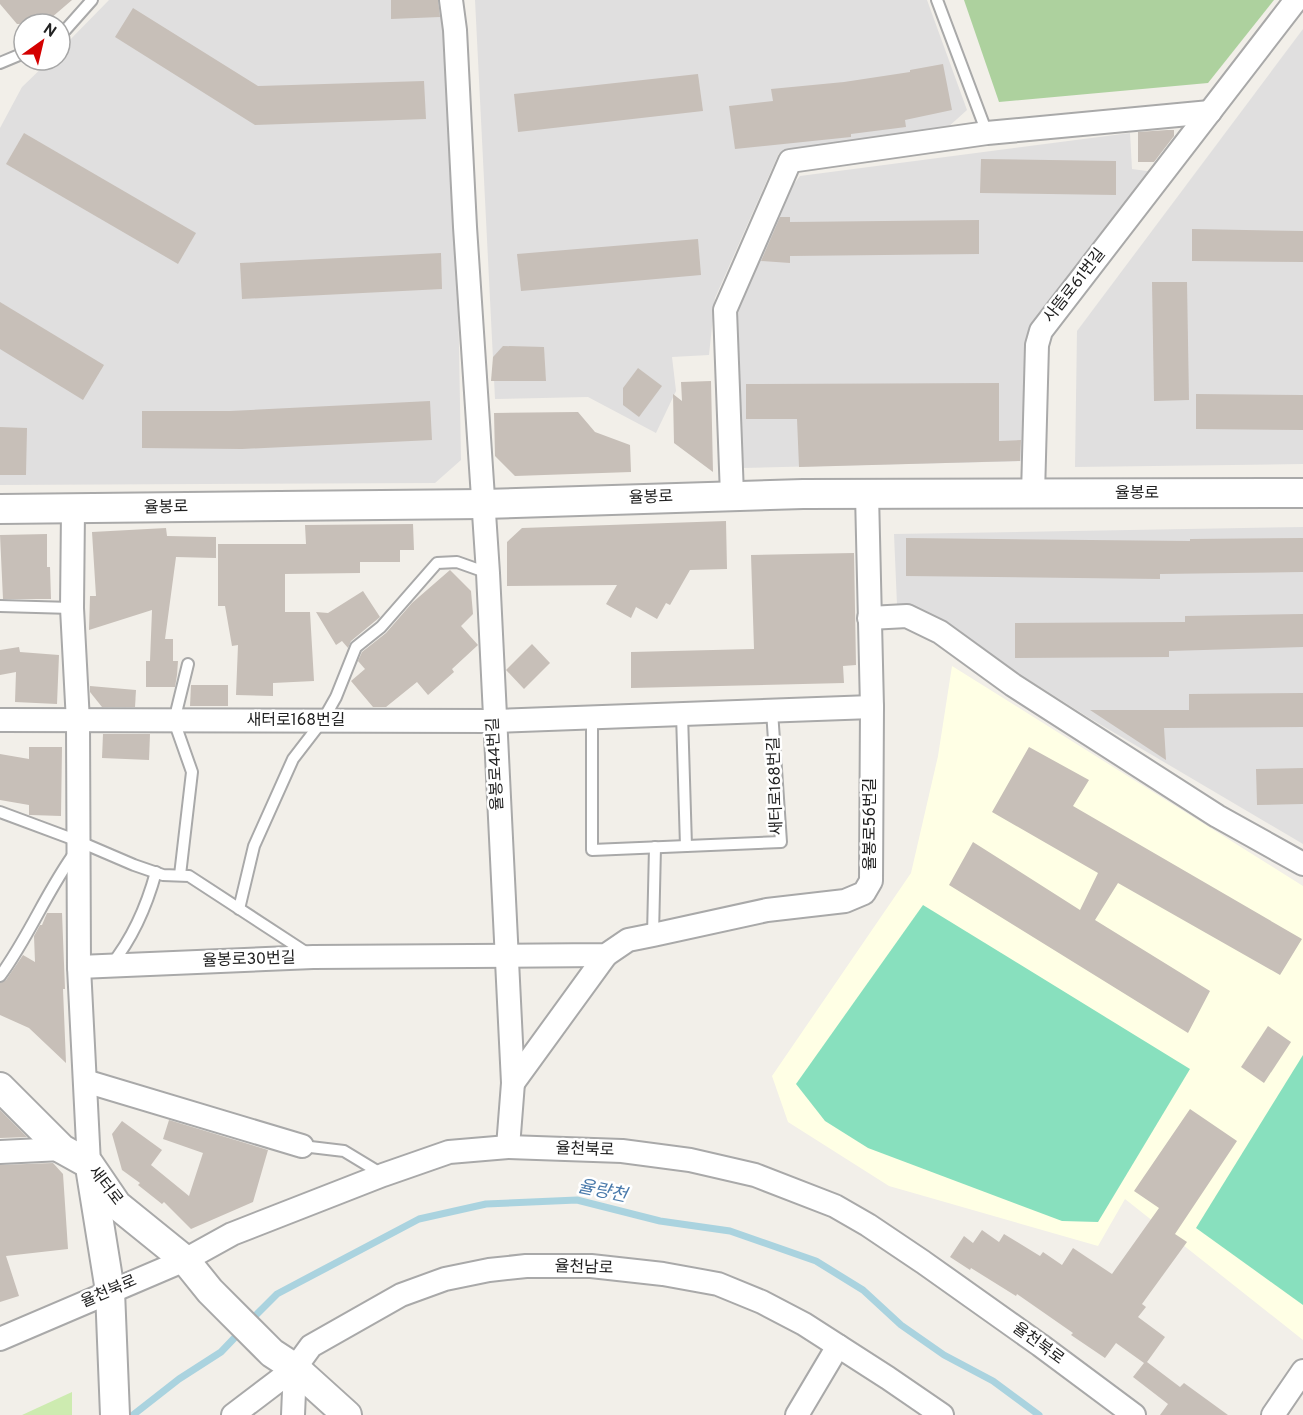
<svg xmlns="http://www.w3.org/2000/svg" width="1303" height="1415" viewBox="0 0 1303 1415" font-family="Overpass,'Noto Sans KR',sans-serif">
<style>
.residential{fill:#e0dfdf}
.education{fill:#ffffe5}
.grass{fill:#cdebb0}
.forest{fill:#add19e}
.pitch{fill:#88e0be}
.lines{fill:none;stroke-linecap:round;stroke-linejoin:round}
.stream{stroke:#aad3df;stroke-width:7}
.building{fill:#c7bfb8}
.service-casing{stroke:#a9a9a9;stroke-width:14}
.minor-casing{stroke:#a9a9a9;stroke-width:26}
.tertiary-casing{stroke:#a9a9a9;stroke-width:32}
.service{stroke:#fff;stroke-width:10}
.minor{stroke:#fff;stroke-width:22}
.tertiary{stroke:#fff;stroke-width:28}
.labels{text-anchor:middle;dominant-baseline:central;stroke-width:5;stroke-linejoin:round;paint-order:stroke}
.street-label{font-size:16px;fill:#222;stroke:#fff}
.water-label{font-size:18px;font-style:italic;fill:#4a7aab;stroke:#fff}
</style>
<rect width="100%" height="100%" fill="#f2efe9"/>
<g class="residential">
<path d="M 109,0 L 445,0 L 458,291 L 461,460 L 435,483 L 0,485 L 0,128 L 22,87 L 50,60 L 60,60 L 60,50 Z"/>
<path d="M 475,0 L 927,0 L 967,110 L 947,128 L 779,153 L 715,298 L 709,355 L 672,357 L 676,391 L 656,433 L 588,397 L 495,399 Z"/>
<path d="M 1303,29 L 1303,464 L 1075,467 L 1077,331 Z"/>
<path d="M 1130,133 L 1132,169 L 1154,172 L 1035,324 L 1024,461 L 742,468 L 739,434 L 738,296 L 770,216 L 800,176 Z"/>
<path d="M 1303,527 L 1303,844 L 1091,719 L 934,620 L 897,605 L 894,534 Z"/>
</g>
<path class="education" d="M 952,666 L 1303,886 L 1303,1340 L 1125,1199 L 1098,1246 L 889,1186 L 788,1122 L 772,1076 L 911,873 L 938,756 Z"/>
<path class="grass" d="M 72,1392 L 72,1415 L 22,1415 Z"/>
<path class="forest" d="M 964,0 L 1274,0 L 1208,83 L 999,102 Z"/>
<g class="pitch">
<path d="M 923,905 L 1190,1069 L 1098,1222 L 1062,1221 L 868,1148 L 825,1121 L 796,1084 Z"/>
<path d="M 1303,1055 L 1303,1305 L 1196,1228 Z"/>
</g>
<g class="lines">
<g class="stream">
<path d="M 249,1322 L 277,1294 L 419,1219 L 486,1204 L 577,1200 L 660,1221 L 730,1231 L 816,1261 L 863,1290 L 901,1325 L 944,1355 L 993,1381 L 1039,1415"/>
<path d="M 133,1415 L 179,1379 L 221,1352 L 242,1330"/>
</g>
</g>
<g class="building">
<path d="M 0,0 L 72,0 L 44,24 L 17,24 L 0,4 Z"/>
<path d="M 391,0 L 438,0 L 440,17 L 391,19 Z"/>
<path d="M 133,8 L 258,86 L 424,81 L 426,119 L 255,125 L 115,37 Z"/>
<path d="M 943,64 L 952,110 L 905,120 L 906,127 L 851,134 L 851,137 L 735,149 L 729,106 L 773,101 L 771,89 L 844,82 L 910,72 L 910,70 Z"/>
<path d="M 698,74 L 703,111 L 518,132 L 514,94 Z"/>
<path d="M 1167,130 L 1174,130 L 1174,136 L 1154,162 L 1138,162 L 1138,132 Z"/>
<path d="M 24,133 L 196,233 L 178,264 L 6,164 Z"/>
<path d="M 981,159 L 1116,161 L 1116,195 L 980,193 Z"/>
<path d="M 780,217 L 790,217 L 790,222 L 979,220 L 979,254 L 790,256 L 790,263 L 761,261 Z"/>
<path d="M 1192,229 L 1303,231 L 1303,262 L 1192,261 Z"/>
<path d="M 698,239 L 701,275 L 521,291 L 517,254 Z"/>
<path d="M 441,253 L 442,289 L 242,299 L 240,263 Z"/>
<path d="M 1152,282 L 1187,282 L 1189,400 L 1154,401 Z"/>
<path d="M 0,302 L 104,365 L 83,400 L 0,349 Z"/>
<path d="M 503,346 L 544,347 L 546,381 L 491,381 L 493,357 Z"/>
<path d="M 638,368 L 662,386 L 639,417 L 623,405 L 623,388 Z"/>
<path d="M 711,381 L 713,472 L 674,443 L 673,394 L 682,401 L 681,382 Z"/>
<path d="M 999,383 L 999,441 L 1021,440 L 1020,461 L 799,467 L 797,419 L 746,419 L 746,384 Z"/>
<path d="M 1196,394 L 1303,395 L 1303,430 L 1196,429 Z"/>
<path d="M 430,401 L 432,440 L 242,449 L 142,448 L 142,411 L 230,411 Z"/>
<path d="M 578,412 L 595,432 L 630,445 L 631,472 L 515,476 L 495,456 L 494,413 Z"/>
<path d="M 0,427 L 27,428 L 26,475 L 0,475 Z"/>
<path d="M 726,521 L 727,569 L 690,570 L 670,605 L 666,603 L 657,619 L 636,607 L 631,618 L 606,604 L 617,585 L 507,586 L 507,542 L 522,528 Z"/>
<path d="M 413,524 L 414,550 L 400,550 L 400,562 L 360,562 L 360,573 L 285,574 L 285,612 L 310,612 L 314,681 L 273,683 L 273,696 L 236,695 L 238,645 L 232,646 L 225,606 L 218,606 L 218,544 L 306,544 L 305,525 Z"/>
<path d="M 166,528 L 167,536 L 216,537 L 216,558 L 176,557 L 165,639 L 173,639 L 173,661 L 178,661 L 177,675 L 175,687 L 146,687 L 146,661 L 150,661 L 152,610 L 89,630 L 90,596 L 96,596 L 92,532 Z"/>
<path d="M 47,534 L 47,567 L 50,567 L 51,599 L 3,599 L 0,535 Z"/>
<path d="M 906,538 L 1190,541 L 1190,539 L 1303,538 L 1303,572 L 1160,574 L 1160,579 L 906,576 Z"/>
<path d="M 854,553 L 856,665 L 843,666 L 844,683 L 631,688 L 631,652 L 754,649 L 751,555 Z"/>
<path d="M 450,570 L 471,591 L 473,614 L 461,626 L 478,645 L 452,669 L 454,672 L 428,695 L 417,682 L 386,707 L 373,707 L 351,681 L 365,669 L 358,661 L 362,652 L 386,633 L 412,603 Z"/>
<path d="M 363,591 L 380,617 L 351,641 L 348,648 L 342,641 L 336,645 L 316,612 L 328,613 Z"/>
<path d="M 1303,614 L 1303,647 L 1169,651 L 1169,657 L 1015,658 L 1015,623 L 1185,622 L 1185,616 Z"/>
<path d="M 532,644 L 550,663 L 524,689 L 506,670 Z"/>
<path d="M 19,647 L 20,652 L 59,655 L 57,704 L 15,702 L 16,672 L 0,675 L 0,650 Z"/>
<path d="M 191,685 L 228,685 L 228,706 L 190,706 Z"/>
<path d="M 90,686 L 136,690 L 135,707 L 102,707 L 90,692 Z"/>
<path d="M 1303,693 L 1303,727 L 1164,728 L 1166,760 L 1090,710 L 1189,710 L 1189,694 Z"/>
<path d="M 103,734 L 150,734 L 149,760 L 102,758 Z"/>
<path d="M 29,747 L 62,747 L 61,816 L 31,815 L 29,815 L 29,805 L 0,800 L 0,754 L 29,759 Z"/>
<path d="M 1029,747 L 1089,780 L 1073,806 L 1302,939 L 1280,975 L 1118,883 L 1095,920 L 1210,991 L 1188,1033 L 949,885 L 973,842 L 1080,910 L 1098,873 L 992,812 Z"/>
<path d="M 1303,768 L 1303,804 L 1257,805 L 1256,769 Z"/>
<path d="M 47,913 L 62,913 L 65,989 L 63,989 L 66,1063 L 29,1028 L 0,1015 L 0,983 L 6,980 L 23,955 L 35,962 L 34,936 L 40,925 L 42,925 Z"/>
<path d="M 1268,1026 L 1291,1042 L 1264,1083 L 1241,1067 Z"/>
<path d="M 1190,1109 L 1237,1141 L 1175,1234 L 1187,1242 L 1142,1304 L 1146,1307 L 1138,1317 L 1165,1337 L 1147,1362 L 1180,1387 L 1184,1383 L 1228,1415 L 1160,1415 L 1168,1404 L 1133,1377 L 1144,1363 L 1116,1343 L 1105,1358 L 1071,1335 L 1073,1333 L 1017,1294 L 1016,1296 L 971,1268 L 970,1270 L 950,1257 L 964,1236 L 973,1243 L 982,1230 L 999,1242 L 1004,1234 L 1040,1256 L 1043,1252 L 1062,1265 L 1073,1248 L 1112,1274 L 1159,1208 L 1134,1191 Z"/>
<path d="M 0,1110 L 27,1137 L 0,1138 Z"/>
<path d="M 169,1120 L 268,1150 L 253,1202 L 191,1229 L 164,1202 L 162,1204 L 138,1185 L 140,1183 L 122,1170 L 112,1134 L 122,1121 L 162,1150 L 151,1165 L 189,1196 L 203,1153 L 163,1139 Z"/>
<path d="M 53,1163 L 63,1174 L 68,1249 L 6,1256 L 19,1296 L 0,1302 L 0,1165 Z"/>
</g>
<g class="lines">
<defs>
<g id="service">
<path d="M 937,0 L 987,133"/>
<path d="M 60,36 L 92,0"/>
<path d="M 0,63 L 24,53"/>
<path d="M 0,606 L 72,608"/>
<path d="M 682,714 L 686,846"/>
<path d="M 592,717 L 592,850 L 781,842 L 772,711"/>
<path d="M 0,812 L 78,841 L 134,865 L 163,875 L 189,876 L 307,953"/>
<path d="M 180,875 L 192,772 L 174,721 L 188,664"/>
<path d="M 239,909 L 254,846 L 293,759 L 323,720 L 336,697 L 356,647 L 381,627 L 437,563 L 457,562 L 488,573"/>
<path d="M 653,935 L 655,847"/>
<path d="M 111,965 C 132,939 147,905 156,872"/>
<path d="M 0,976 C 29,937 47,890 76,851"/>
<path d="M 302,1146 L 344,1151 L 382,1174"/>
</g>
<g id="minor">
<path d="M 451,0 L 455,30 L 465,227 L 488,573 L 513,1083 L 508,1147"/>
<path d="M 1033,494 L 1037,345 L 1041,331 L 1296,0"/>
<path d="M 732,495 L 725,310 L 790,161 L 987,133 L 1210,112"/>
<path d="M 73,510 L 72,608 L 78,722 L 79,967 L 89,1164"/>
<path d="M 869,618 L 907,616 L 940,632 L 1013,685 L 1217,816 L 1303,864"/>
<path d="M 0,720 L 494,721 L 872,707"/>
<path d="M 79,967 L 313,957 L 606,955 L 628,940 L 653,935 L 767,910 L 845,901 L 864,893 L 871,881 L 872,707 L 867,494"/>
<path d="M 85,1081 L 302,1146"/>
<path d="M 513,1083 L 606,955"/>
<path d="M 0,1152 L 62,1149"/>
<path d="M 0,1339 L 185,1260 L 232,1234 L 383,1175 L 449,1152 L 508,1147 L 622,1151 L 690,1160 L 755,1175 L 835,1206 L 868,1225 L 923,1262 L 1040,1345 L 1134,1415"/>
<path d="M 233,1415 L 295,1368 L 311,1346 L 401,1295 L 445,1279 L 489,1270 L 526,1266 L 591,1266 L 663,1274 L 718,1284 L 762,1302 L 804,1324 L 888,1378 L 942,1415"/>
<path d="M 293,1415 L 295,1368"/>
<path d="M 797,1415 L 838,1346"/>
<path d="M 1273,1415 L 1303,1371"/>
</g>
<g id="tertiary">
<path d="M 0,509 L 483,504 L 803,494 L 1303,493"/>
<path d="M 0,1087 L 62,1149 L 89,1164 L 117,1205 L 185,1260 L 210,1291 L 272,1353 L 295,1368 L 347,1415"/>
<path d="M 91,1173 L 110,1291 L 115,1415"/>
</g>
</defs>
<use href="#service" class="service-casing"/>
<use href="#minor" class="minor-casing"/>
<use href="#tertiary" class="tertiary-casing"/>
<use href="#service" class="service"/>
<use href="#minor" class="minor"/>
<use href="#tertiary" class="tertiary"/>
</g>
<g class="labels">
<g class="street-label">
<text transform="translate(1075 286) rotate(-52)">사뜸로61번길</text>
<text x="1137" y="494">율봉로</text>
<text transform="translate(651 498) rotate(-2)">율봉로</text>
<text transform="translate(166 508) rotate(-1)">율봉로</text>
<text x="296" y="721">새터로168번길</text>
<text transform="translate(496 764) rotate(-93)">율봉로44번길</text>
<text transform="translate(776 786) rotate(-92)">새터로168번길</text>
<text transform="translate(871 824) rotate(-90)">율봉로56번길</text>
<text transform="translate(249 960) rotate(-2)">율봉로30번길</text>
<text transform="translate(585 1150) rotate(2)">율천북로</text>
<text transform="translate(105 1186) rotate(52)">새터로</text>
<text transform="translate(584 1268) rotate(2)">율천남로</text>
<text transform="translate(109 1292) rotate(-23)">율천북로</text>
<text transform="translate(1038 1344) rotate(36)">율천북로</text>
</g>
<g class="water-label">
<text transform="translate(602 1192) rotate(12)">율량천</text>
</g>
</g>
<g transform="translate(42 42) rotate(34)"><circle r="28" fill="#ffffff" stroke="#a7a7a7" stroke-width="1.5"/>
<path d="M0-4.5L10 22L0 15L-10 22Z" fill="#d40000"/>
<text y="-9" font-size="16" font-weight="bold" text-anchor="middle" fill="#222222">N</text>
</g>
</svg>
